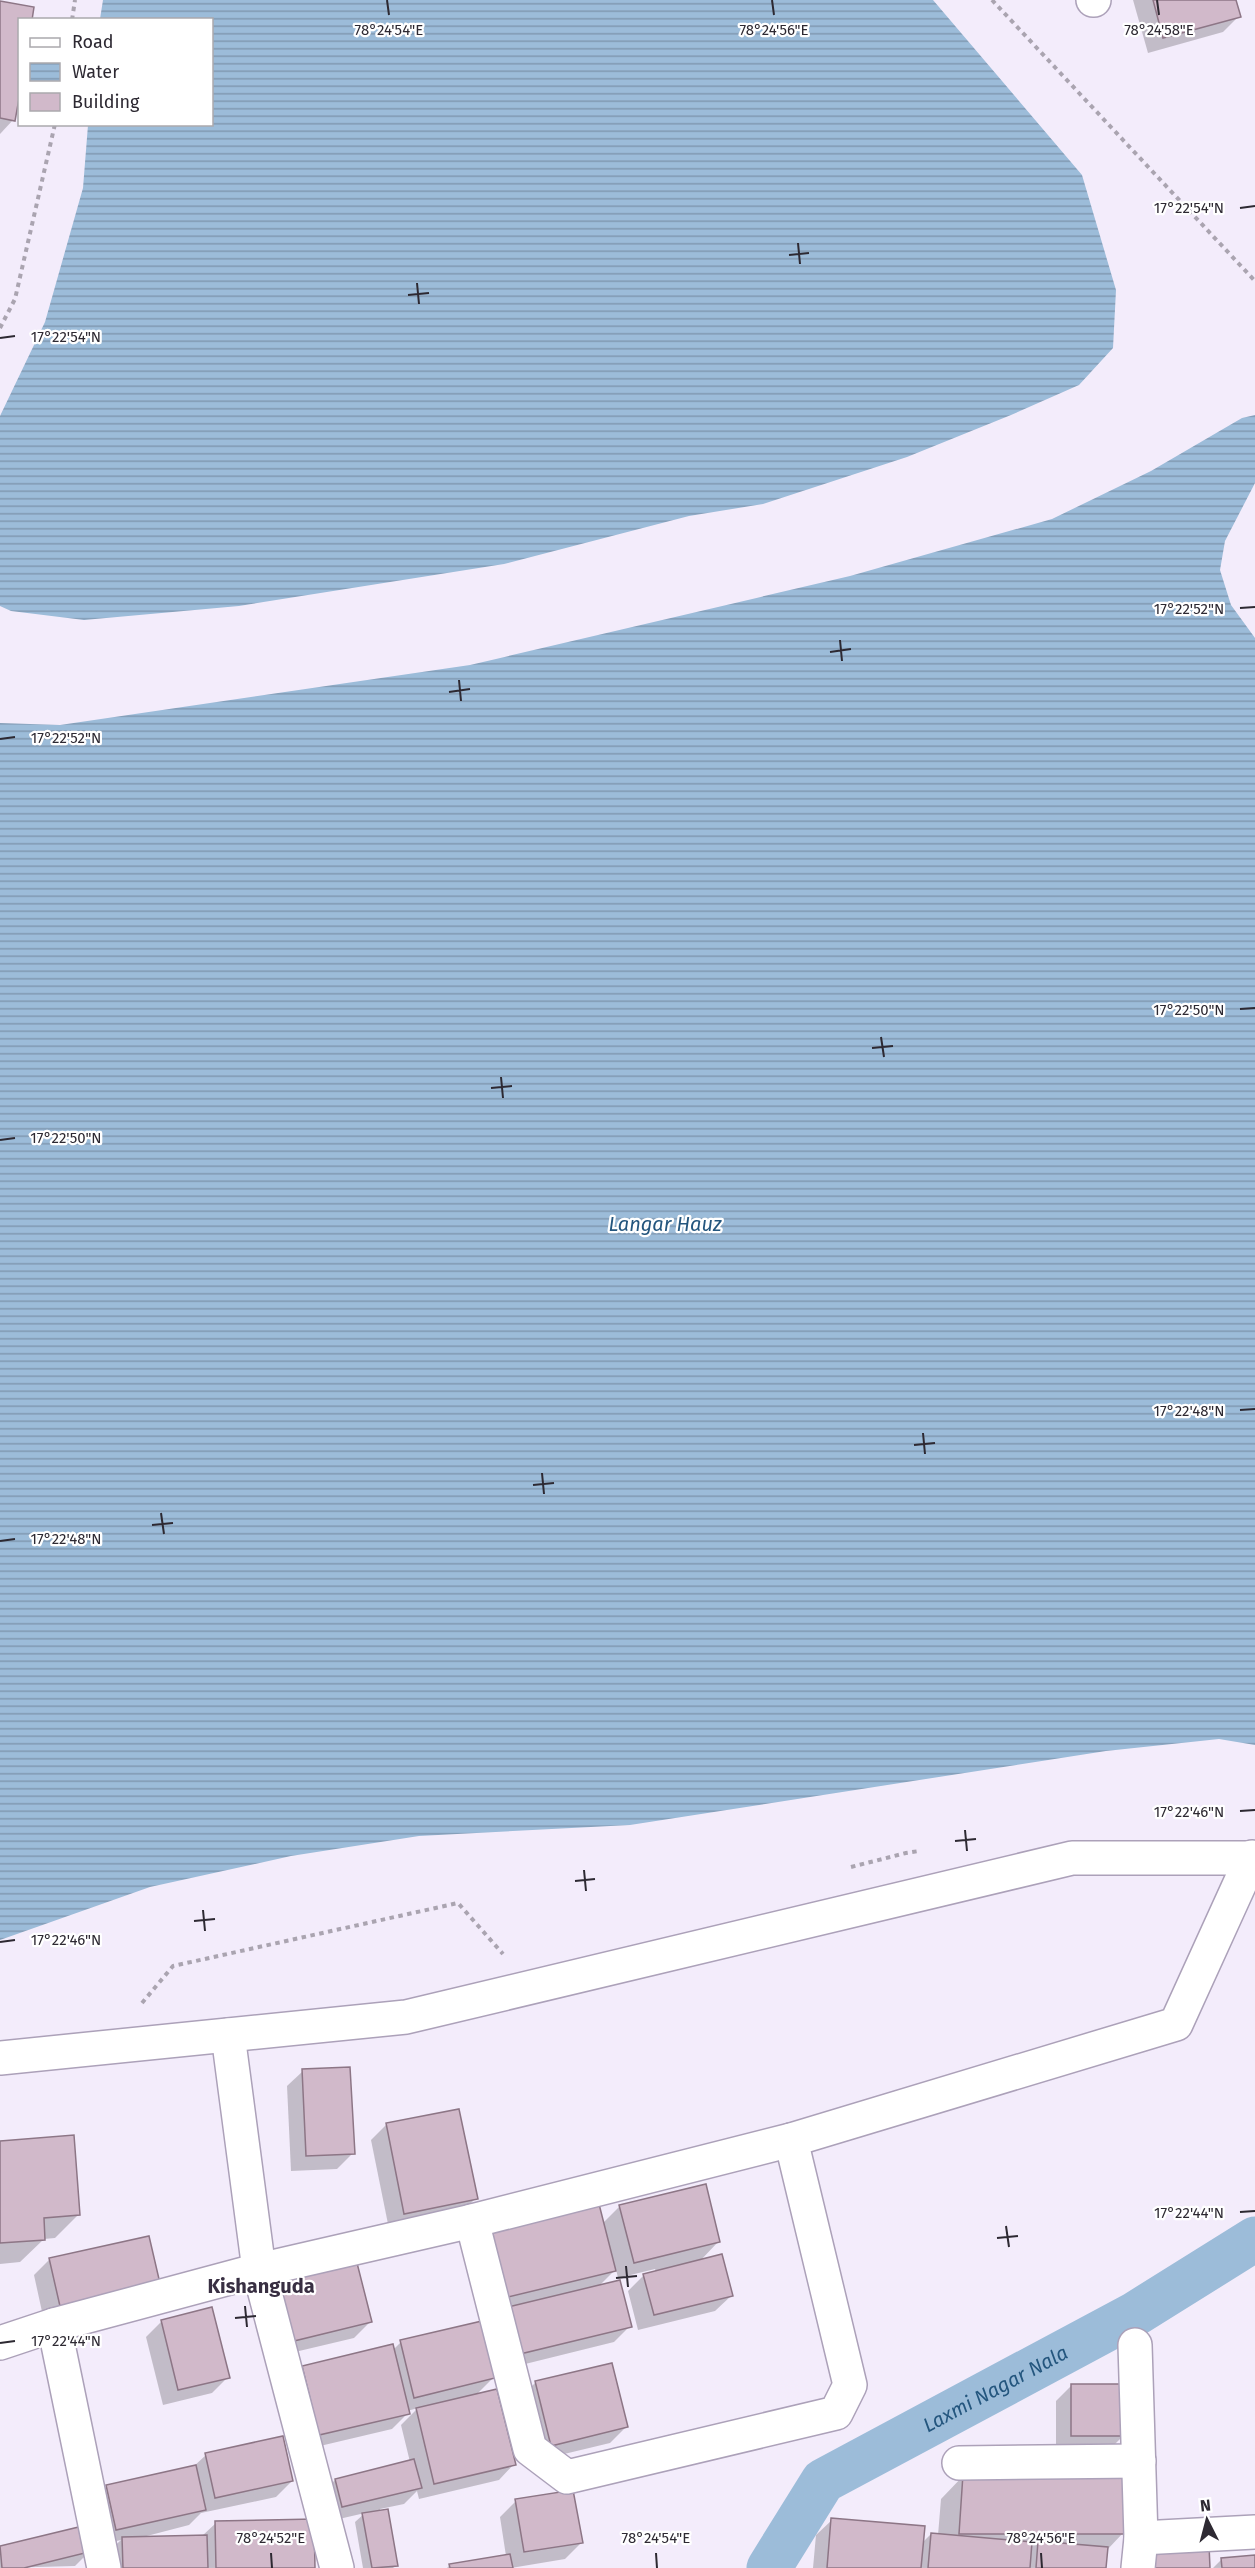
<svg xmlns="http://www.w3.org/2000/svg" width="1255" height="2568" viewBox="0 0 1255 2568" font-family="'Fira Sans',sans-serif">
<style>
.water{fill:url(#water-rules)}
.shadow{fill:#0003}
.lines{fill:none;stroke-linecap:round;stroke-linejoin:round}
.canal{stroke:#9cbcd9;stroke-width:45}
.building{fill:#d1b9ca;stroke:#8d7686;stroke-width:1.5}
.minor-casing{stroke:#aca1b9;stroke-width:36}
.path{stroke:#aaa4b0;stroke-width:4;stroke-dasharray:4.5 4.5;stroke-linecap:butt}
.minor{stroke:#fff;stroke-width:33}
.ticks{fill:none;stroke:#2d2932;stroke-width:2}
.labels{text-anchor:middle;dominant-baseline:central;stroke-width:4.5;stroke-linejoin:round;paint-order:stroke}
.water-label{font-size:20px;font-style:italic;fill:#24567e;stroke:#fff}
.neighbourhood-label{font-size:20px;font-weight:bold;fill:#382f42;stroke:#fff}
.ticks-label{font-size:15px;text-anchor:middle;fill:#2d2932;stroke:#fff;stroke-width:4.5;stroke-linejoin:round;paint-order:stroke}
</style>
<defs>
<pattern id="water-rules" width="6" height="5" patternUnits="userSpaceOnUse" patternTransform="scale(1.5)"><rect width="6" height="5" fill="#9cbcd9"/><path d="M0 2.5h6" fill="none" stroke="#8099b1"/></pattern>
</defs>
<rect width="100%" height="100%" fill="#f3ecfb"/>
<g class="water">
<path d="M 103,0 L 933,0 L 1082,175 L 1116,290 L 1113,348 L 1079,385 L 1011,415 L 907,457 L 763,504 L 689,516 L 504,564 L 239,606 L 84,620 L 11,611 L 0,606 L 0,416 L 45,322 L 83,188 L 88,125 L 212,124 L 212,20 L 100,19 Z"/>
<path d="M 1255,415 L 1255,483 L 1225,541 L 1220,570 L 1231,605 L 1255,638 L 1255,1745 L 1219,1739 L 1106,1751 L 630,1825 L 419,1836 L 291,1856 L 150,1887 L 0,1940 L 0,723 L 60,725 L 470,665 L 850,576 L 1052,519 L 1151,471 L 1242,418 Z"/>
</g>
<g class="shadow">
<path d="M 1133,0 L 1235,0 L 1239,16 L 1223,32 L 1148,53 Z"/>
<path d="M 0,3 L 20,20 L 13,120 L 0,134 Z"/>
<path d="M 303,2071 L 353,2153 L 337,2169 L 291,2171 L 287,2086 Z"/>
<path d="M 387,2124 L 476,2198 L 460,2214 L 389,2229 L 371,2140 Z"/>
<path d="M 0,2142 L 78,2215 L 55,2238 L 44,2239 L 20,2262 L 0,2264 Z"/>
<path d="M 620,2206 L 718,2242 L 699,2262 L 731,2296 L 715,2311 L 638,2330 L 628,2291 L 644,2275 L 656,2272 L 655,2269 L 618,2278 L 616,2269 L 599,2286 L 630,2326 L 614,2342 L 505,2369 L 476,2247 L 602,2224 Z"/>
<path d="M 50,2259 L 160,2292 L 46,2330 L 34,2275 Z"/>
<path d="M 264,2299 L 370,2322 L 354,2338 L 278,2356 Z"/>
<path d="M 162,2321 L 228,2377 L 212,2393 L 163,2405 L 146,2337 Z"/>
<path d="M 401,2342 L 494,2377 L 476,2395 L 514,2464 L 499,2480 L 419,2499 L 417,2491 L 404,2504 L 380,2509 L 396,2565 L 393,2568 L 363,2568 L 355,2522 L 365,2513 L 326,2522 L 319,2496 L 335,2480 L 410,2462 L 401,2425 L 418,2408 L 407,2411 L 408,2413 L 392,2429 L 303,2450 L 287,2383 L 303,2367 L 393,2350 Z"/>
<path d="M 536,2382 L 626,2427 L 610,2443 L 535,2461 L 520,2398 Z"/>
<path d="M 1072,2385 L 1124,2435 L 1108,2451 L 1056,2451 L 1056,2401 Z"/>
<path d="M 206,2455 L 292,2481 L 276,2497 L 201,2513 L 189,2525 L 139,2538 L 202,2536 L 216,2523 L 313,2568 L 107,2568 L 106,2554 L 121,2540 L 100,2545 L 91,2502 L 107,2486 L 193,2467 Z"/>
<path d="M 964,2475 L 1123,2533 L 1107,2550 L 1105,2568 L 813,2568 L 816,2535 L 832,2520 L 921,2544 L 931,2534 L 938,2535 L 941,2499 Z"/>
<path d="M 516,2501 L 581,2543 L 565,2559 L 511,2568 L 447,2568 L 450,2565 L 506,2556 L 500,2517 Z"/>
<path d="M 85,2527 L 91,2550 L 75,2566 L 0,2568 L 0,2547 Z"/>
<path d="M 1255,2557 L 1255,2568 L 1213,2568 L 1222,2559 Z"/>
</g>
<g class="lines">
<path class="canal" id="s1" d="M 769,2568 L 823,2481 L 1135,2314 L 1255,2239"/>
</g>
<g class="building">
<path d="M 1153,0 L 1236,0 L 1241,17 L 1163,38 Z"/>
<path d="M 0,1 L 34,7 L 32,20 L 20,20 L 20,93 L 15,121 L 0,118 Z"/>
<path d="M 350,2067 L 355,2154 L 306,2156 L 302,2069 Z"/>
<path d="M 459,2109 L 478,2199 L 404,2214 L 386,2123 Z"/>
<path d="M 74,2135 L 80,2215 L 44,2218 L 45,2240 L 0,2243 L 0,2141 Z"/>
<path d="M 706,2184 L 720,2242 L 634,2263 L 619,2205 Z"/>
<path d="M 599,2204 L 616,2271 L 508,2297 L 491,2230 Z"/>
<path d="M 149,2236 L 162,2292 L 62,2315 L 49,2258 Z"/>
<path d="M 722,2254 L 733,2296 L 654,2315 L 643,2274 Z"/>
<path d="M 357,2263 L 372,2322 L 294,2341 L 279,2282 Z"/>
<path d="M 620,2280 L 632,2327 L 520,2354 L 508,2307 Z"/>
<path d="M 212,2307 L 230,2378 L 178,2390 L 161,2320 Z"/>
<path d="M 482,2321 L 495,2378 L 414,2398 L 400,2340 Z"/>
<path d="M 393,2344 L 410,2414 L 319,2435 L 302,2366 Z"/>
<path d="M 612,2363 L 628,2427 L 551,2446 L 535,2381 Z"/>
<rect x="1071" y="2384" width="55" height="52"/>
<path d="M 497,2389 L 516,2465 L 434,2484 L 416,2408 Z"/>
<path d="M 283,2436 L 293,2481 L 215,2498 L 205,2453 Z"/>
<path d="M 414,2459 L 422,2488 L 342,2507 L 335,2479 Z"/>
<path d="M 196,2465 L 206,2510 L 116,2530 L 106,2485 Z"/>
<path d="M 963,2474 L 1124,2477 L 1125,2534 L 959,2534 Z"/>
<path d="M 573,2490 L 583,2543 L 524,2552 L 515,2499 Z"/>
<path d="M 388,2509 L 398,2566 L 372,2568 L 362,2513 Z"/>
<path d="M 831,2518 L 925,2526 L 921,2568 L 827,2568 Z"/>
<path d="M 314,2519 L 315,2568 L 216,2568 L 215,2521 Z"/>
<path d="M 87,2525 L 93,2551 L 24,2568 L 2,2568 L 0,2546 Z"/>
<path d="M 931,2533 L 1032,2542 L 1030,2568 L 928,2568 Z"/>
<path d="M 207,2535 L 208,2568 L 123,2568 L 122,2537 Z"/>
<path d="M 1038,2541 L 1108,2547 L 1106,2568 L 1036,2568 Z"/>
<path d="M 1209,2545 L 1210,2568 L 1144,2568 L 1143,2551 Z"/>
<path d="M 510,2554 L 513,2568 L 450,2568 L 449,2564 Z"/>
<path d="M 1255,2555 L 1255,2568 L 1222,2568 L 1221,2558 Z"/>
</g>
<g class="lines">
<defs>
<g id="minor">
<path d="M 1093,0 L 1094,0"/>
<path d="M 228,2035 L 259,2270 L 337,2568"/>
<path d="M 0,2058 L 406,2017 L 1072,1858 L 1255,1858"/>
<path d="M 472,2221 L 530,2449 L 567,2477 L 836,2413 L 850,2385 L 791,2140"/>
<path d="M 54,2325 L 104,2568"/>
<path d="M 0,2343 L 54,2325 L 259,2270 L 472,2221 L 791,2140 L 1176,2024 L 1252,1857"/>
<path d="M 1135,2345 L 1141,2538 L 1138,2568"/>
<path d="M 959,2463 L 1139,2461"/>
<path d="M 1141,2538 L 1255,2532"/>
</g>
</defs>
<use href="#minor" class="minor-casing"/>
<g class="path">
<path d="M 992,0 L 1255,281"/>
<path d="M 72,20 L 75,0"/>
<path d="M 0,328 L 15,299 L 55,124"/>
<path d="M 851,1867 L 906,1853 L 919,1851"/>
<path d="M 142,2003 L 173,1966 L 458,1903 L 503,1954"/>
</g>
<use href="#minor" class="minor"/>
</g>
<path class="ticks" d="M 387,0 L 389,15M 772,0 L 774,15M 1157,0 L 1159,15M 1240,208 L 1255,206M 798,243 L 800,264M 789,255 L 809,253M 417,283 L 419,304M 408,295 L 429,293M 0,338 L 15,336M 1240,608 L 1255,607M 840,640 L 842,661M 830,652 L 851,649M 459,680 L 461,701M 449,692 L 470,689M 0,739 L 15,737M 1240,1009 L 1255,1008M 881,1037 L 884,1057M 872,1048 L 893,1046M 501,1077 L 503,1098M 491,1088 L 512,1086M 0,1140 L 15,1138M 1240,1410 L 1255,1409M 923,1433 L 925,1454M 914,1445 L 935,1443M 542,1473 L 544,1494M 533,1485 L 554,1483M 161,1513 L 164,1534M 152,1525 L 173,1523M 0,1541 L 15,1539M 1240,1811 L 1255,1810M 965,1830 L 967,1851M 955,1841 L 976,1839M 584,1870 L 586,1891M 575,1881 L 595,1879M 203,1910 L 205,1931M 194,1921 L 215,1919M 0,1942 L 15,1940M 1240,2212 L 1255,2211M 1006,2226 L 1009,2247M 997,2238 L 1018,2236M 626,2266 L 628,2287M 616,2278 L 637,2276M 245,2306 L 247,2327M 235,2318 L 256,2316M 0,2343 L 15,2341M 271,2553 L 272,2568M 656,2553 L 657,2568M 1041,2553 L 1042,2568"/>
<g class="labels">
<g class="water-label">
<text x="665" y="1224">Langar Hauz</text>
<text stroke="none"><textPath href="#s1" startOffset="298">Laxmi Nagar Nala</textPath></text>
</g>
<g class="neighbourhood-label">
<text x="261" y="2286">Kishanguda</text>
</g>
</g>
<g class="ticks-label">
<text x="389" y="35">78°24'54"E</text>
<text x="774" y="35">78°24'56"E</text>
<text x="1159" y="35">78°24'58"E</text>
<text x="1189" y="213">17°22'54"N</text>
<text x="66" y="342">17°22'54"N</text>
<text x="1189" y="614">17°22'52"N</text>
<text x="66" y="743">17°22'52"N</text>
<text x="1189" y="1015">17°22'50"N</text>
<text x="66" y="1143">17°22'50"N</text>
<text x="1189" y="1416">17°22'48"N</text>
<text x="66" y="1544">17°22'48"N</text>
<text x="1189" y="1817">17°22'46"N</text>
<text x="66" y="1945">17°22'46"N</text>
<text x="1189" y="2218">17°22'44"N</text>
<text x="66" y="2346">17°22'44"N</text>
<text x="271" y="2543">78°24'52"E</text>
<text x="656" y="2543">78°24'54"E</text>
<text x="1041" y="2543">78°24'56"E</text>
</g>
<rect x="18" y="18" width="195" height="108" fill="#ffffff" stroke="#aba9ad" stroke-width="1.5"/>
<rect x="30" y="38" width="30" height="9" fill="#ffffff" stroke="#aba9ad" stroke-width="1.5"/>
<text x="72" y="48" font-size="18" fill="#2d2932">Road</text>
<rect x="30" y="63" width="30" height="18" fill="url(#water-rules)" stroke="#aba9ad" stroke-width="1.5"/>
<text x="72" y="78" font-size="18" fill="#2d2932">Water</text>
<rect x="30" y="93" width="30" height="18" fill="#d1b9ca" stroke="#aba9ad" stroke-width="1.5"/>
<text x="72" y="108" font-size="18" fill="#2d2932">Building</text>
<g transform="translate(1207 2520) rotate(354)" stroke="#ffffff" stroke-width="4.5" paint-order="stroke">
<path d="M0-4.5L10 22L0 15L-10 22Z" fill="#2d2932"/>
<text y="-9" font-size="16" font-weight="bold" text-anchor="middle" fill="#2d2932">N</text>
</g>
</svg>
